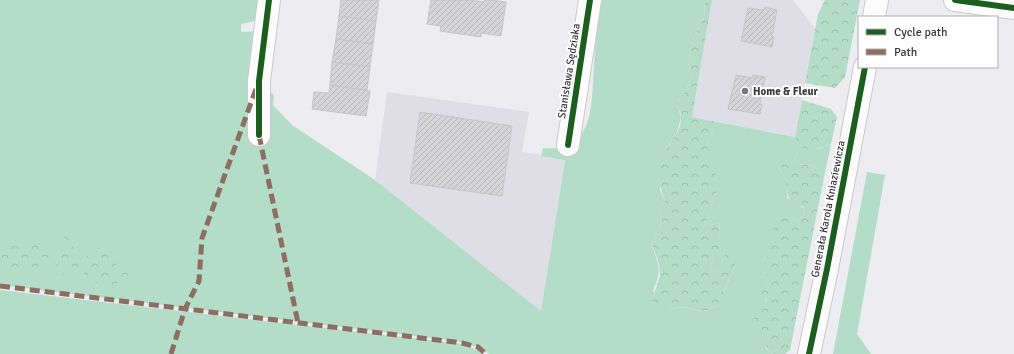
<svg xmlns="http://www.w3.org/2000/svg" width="1014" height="354" viewBox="0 0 1014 354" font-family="Signika,sans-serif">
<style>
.built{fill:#dfdee7}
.grass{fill:#b3ddc7}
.forest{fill:url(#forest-crowns)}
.building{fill:url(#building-hatch);stroke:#c6c6c8}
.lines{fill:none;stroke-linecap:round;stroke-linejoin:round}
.street-casing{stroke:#cacacd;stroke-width:24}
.street{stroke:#fcfcfd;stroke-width:22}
.quiet{stroke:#8d6e63;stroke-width:5;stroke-dasharray:10 5;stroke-linecap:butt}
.cycleway-casing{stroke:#fff;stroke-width:8}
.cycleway{stroke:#1b5e20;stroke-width:6}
.poi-dot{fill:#79787b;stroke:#fff;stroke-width:1.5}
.labels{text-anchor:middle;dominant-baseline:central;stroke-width:4;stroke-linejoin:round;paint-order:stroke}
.street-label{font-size:11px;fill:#3a3a3c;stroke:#fff}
.poi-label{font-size:11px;font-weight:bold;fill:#3a3a3c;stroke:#fff;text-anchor:start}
</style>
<defs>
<pattern id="forest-crowns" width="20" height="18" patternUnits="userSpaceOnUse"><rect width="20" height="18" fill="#b3ddc7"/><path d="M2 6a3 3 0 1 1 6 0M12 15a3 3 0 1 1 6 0" fill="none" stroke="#9bbeac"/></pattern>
<pattern id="building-hatch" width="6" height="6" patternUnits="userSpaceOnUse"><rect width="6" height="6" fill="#d5d4d7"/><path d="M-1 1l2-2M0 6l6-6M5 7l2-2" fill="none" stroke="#b8b7b9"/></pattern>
</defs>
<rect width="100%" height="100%" fill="#edecf0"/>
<g class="built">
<path d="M 712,0 L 793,0 L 815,29 L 795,137 L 692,117 Z"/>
<path d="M 387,92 L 529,112 L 522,152 L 565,159 L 541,311 L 375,180 Z"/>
</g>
<g class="grass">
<path d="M 0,0 L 266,0 L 264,19 L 241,24 L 241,32 L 264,31 L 270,94 L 271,92 L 274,96 L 273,105 L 292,125 L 375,180 L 541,311 L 565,160 L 541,156 L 543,148 C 596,153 591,103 594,67 C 595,45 597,21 602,0 L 705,0 L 704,18 L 694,37 L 688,62 L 691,77 L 686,91 L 677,102 L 681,118 L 676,135 L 666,148 L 660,190 L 665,201 L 658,211 L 662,221 L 652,244 C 658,267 663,267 653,291 L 669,309 L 684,307 L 700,311 L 708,310 L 718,305 L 735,266 L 719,273 L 710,269 L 714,256 L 722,244 L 718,238 L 720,223 L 704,226 L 716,193 L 716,164 L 707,153 L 707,144 L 717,122 L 795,137 L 799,146 L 819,149 L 831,144 L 824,177 L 814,166 L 801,164 L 791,157 L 778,167 C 786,177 789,185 787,198 L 805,209 L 803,218 L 798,222 L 791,218 L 767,265 L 769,278 L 766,287 L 765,305 L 769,331 L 766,348 L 772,354 L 489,354 L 480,348 L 456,341 L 0,285 Z"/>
<path d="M 867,172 L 885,175 L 857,334 L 871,354 L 833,354 Z"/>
<path d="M 0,290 L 462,344 L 477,350 L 483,354 L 0,354 Z"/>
</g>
<g class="forest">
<path d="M 705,0 L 712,0 L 692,117 L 717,122 L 707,144 L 708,153 L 716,164 L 716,193 L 704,226 L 720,223 L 718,238 L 723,244 L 723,251 L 714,256 L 710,269 L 719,273 L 726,253 L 733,256 L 735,266 L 723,293 L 729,304 L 725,308 L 718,305 L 708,310 L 700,311 L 684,307 L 669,309 L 658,308 L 652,300 L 660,276 L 659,264 L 652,244 L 662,221 L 658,211 L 665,201 C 658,184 657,162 668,146 C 674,138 681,129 681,118 C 681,113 678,107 677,102 L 686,91 L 691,77 L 688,62 L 694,37 L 704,18 Z"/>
<path d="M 825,0 L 860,0 L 845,77 L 835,88 L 805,83 L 818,14 Z"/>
<path d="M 802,100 L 831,109 L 837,117 L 831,144 C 818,149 812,152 798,146 L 795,137 Z"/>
<path d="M 791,157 L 801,164 L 814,166 L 824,177 L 790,350 L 785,354 L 772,354 C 764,346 764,341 769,331 L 760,334 L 754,332 L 753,325 L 754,318 L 761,317 L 761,309 L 765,305 L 766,297 L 761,294 L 760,289 L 766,287 C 769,278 767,273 767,265 C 767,250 772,229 778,215 L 791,218 L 798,222 L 803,218 L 805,209 L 802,206 L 792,206 C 784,191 792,184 778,167 L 779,159 Z"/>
<path d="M 65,230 L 72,233 L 73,249 L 77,251 L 73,257 L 74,259 L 89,256 L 94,249 L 104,247 L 114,254 L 116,267 L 127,271 L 129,280 L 124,283 L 113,283 L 112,288 C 99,283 89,283 82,270 L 72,269 L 64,272 L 60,280 L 57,278 L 59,268 L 54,261 L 49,260 L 45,264 L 39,266 L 36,271 L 32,270 L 26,261 L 21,260 L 16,272 L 11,274 L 0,271 L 0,249 L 4,250 L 2,244 L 7,242 L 12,243 L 14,247 L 17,245 L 18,242 L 31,249 L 34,245 L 39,246 L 38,252 L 41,260 L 44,258 L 40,255 L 41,251 L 54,254 L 69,251 L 70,247 C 64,242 63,238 65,230 Z"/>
</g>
<g class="building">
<path d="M 341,0 L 379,0 L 376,21 L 339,16 Z"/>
<path d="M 431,0 L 470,0 L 484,2 L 485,0 L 491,0 L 506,2 L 501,36 L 481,33 L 481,37 L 440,31 L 441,26 L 427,24 Z"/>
<path d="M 765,7 L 777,10 L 772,36 L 774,37 L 772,47 L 741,41 L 748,8 L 764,10 Z"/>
<path d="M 339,16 L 376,21 L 373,44 L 336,39 Z"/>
<path d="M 336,39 L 373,44 L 370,67 L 332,62 Z"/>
<path d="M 332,62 L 370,67 L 367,90 L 330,85 Z"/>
<path d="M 736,75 L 752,78 L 753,75 L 765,77 L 760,104 L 762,105 L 760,114 L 728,109 Z"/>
<path d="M 330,85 L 370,91 L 366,116 L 312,109 L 314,92 L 329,93 Z"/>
<path d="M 420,112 L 512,126 L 502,196 L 410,183 Z"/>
</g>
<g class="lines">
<defs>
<g id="street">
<path d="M 955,0 L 1014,8"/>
<path d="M 874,17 L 877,0"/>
<path d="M 259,135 L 259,81 L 269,0"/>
<path d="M 568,145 L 590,0"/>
<path d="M 809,354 L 827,269 L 865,67"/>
</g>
</defs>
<use href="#street" class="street-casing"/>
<use href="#street" class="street"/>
<g class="quiet">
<path d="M 259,135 L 298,323"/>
<path d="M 0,286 L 462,343 L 478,347 L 486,354"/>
<path d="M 171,354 L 185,309 L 199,281 L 202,238 L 256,89"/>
</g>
<defs>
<g id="cycleway">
<path d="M 955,0 L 1014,8"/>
<path d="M 259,135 L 259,81 L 269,0"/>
<path d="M 568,145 L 590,0"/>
<path d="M 809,354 L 827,269 L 865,67"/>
</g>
</defs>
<use href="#cycleway" class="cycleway-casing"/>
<use href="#cycleway" class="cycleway"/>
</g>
<circle class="poi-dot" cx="745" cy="91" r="4"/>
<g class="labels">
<g class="street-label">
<text transform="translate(569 71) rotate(-81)">Stanisława Sędziaka</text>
<text transform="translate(828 209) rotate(-79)">Generała Karola Kniaziewicza</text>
</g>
<g class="poi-label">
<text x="753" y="91">Home &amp; Fleur</text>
</g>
</g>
<rect x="858" y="16" width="140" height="52" fill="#ffffff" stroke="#b0b0b1"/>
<rect x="866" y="29" width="20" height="6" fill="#1b5e20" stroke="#b0b0b1"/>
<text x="894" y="36" font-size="12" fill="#3a3a3c">Cycle path</text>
<rect x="866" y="49" width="20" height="6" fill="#8d6e63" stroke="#b0b0b1"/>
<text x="894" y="56" font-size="12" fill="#3a3a3c">Path</text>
</svg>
